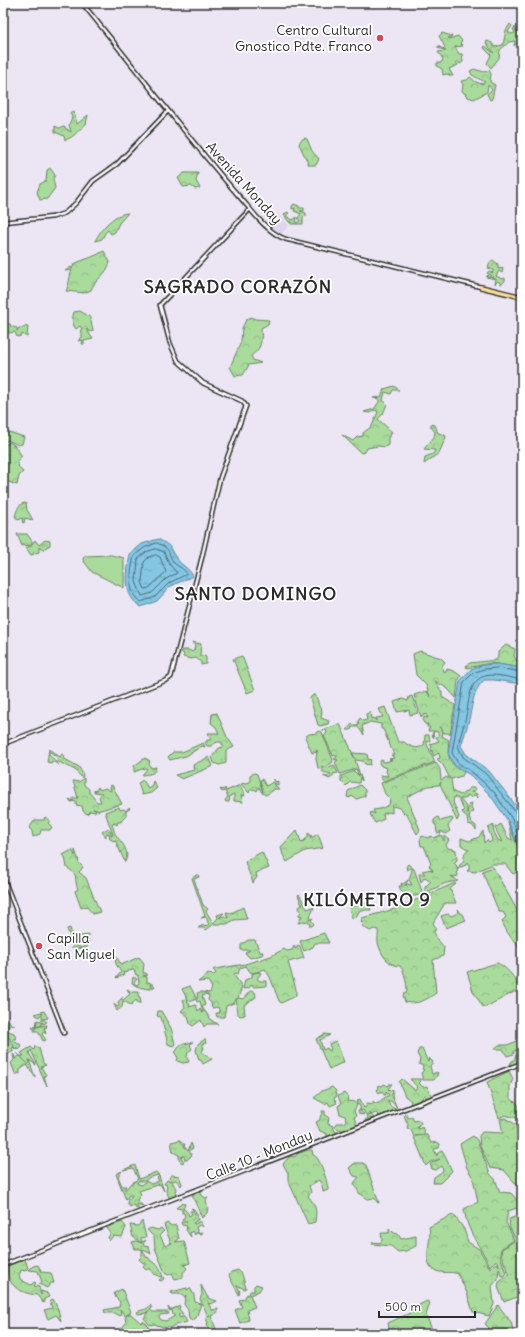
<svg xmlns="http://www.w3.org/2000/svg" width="525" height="1337" viewBox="0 0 525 1337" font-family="Delius,sans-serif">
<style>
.built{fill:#dfd5ed}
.green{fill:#a9db9c;stroke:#6a8364}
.forest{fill:url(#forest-crowns);stroke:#6a8364}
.water{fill:url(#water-ripples);stroke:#60889a}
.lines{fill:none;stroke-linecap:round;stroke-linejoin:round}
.shore{stroke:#4f6975;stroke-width:1}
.stream{stroke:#60889a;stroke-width:1}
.secondary-casing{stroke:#2b2b2b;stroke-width:5.5}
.highway-casing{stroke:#2b2b2b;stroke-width:6}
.secondary{stroke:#fff;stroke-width:2.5}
.highway{stroke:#fadf96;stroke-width:3.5}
.poi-dot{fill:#d1495b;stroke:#fff;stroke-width:1.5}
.labels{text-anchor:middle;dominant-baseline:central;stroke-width:3.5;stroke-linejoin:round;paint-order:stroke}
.poi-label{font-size:14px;fill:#2b2b2b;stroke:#fff;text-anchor:end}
.street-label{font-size:14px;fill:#2b2b2b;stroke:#fff}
.district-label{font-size:18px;font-weight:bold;letter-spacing:1px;fill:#2b2b2b;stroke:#fff}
</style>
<defs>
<pattern id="forest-crowns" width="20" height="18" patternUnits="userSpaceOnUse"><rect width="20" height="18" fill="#a9db9c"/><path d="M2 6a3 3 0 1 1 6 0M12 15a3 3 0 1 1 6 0" fill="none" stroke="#92bc87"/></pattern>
<pattern id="water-ripples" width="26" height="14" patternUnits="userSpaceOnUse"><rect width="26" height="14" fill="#84c6e4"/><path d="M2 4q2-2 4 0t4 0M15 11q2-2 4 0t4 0" fill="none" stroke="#72aac4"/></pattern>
</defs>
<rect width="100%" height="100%" fill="#ece6f4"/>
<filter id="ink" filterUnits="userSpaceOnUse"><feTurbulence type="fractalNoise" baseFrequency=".025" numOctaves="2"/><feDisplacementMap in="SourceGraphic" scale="8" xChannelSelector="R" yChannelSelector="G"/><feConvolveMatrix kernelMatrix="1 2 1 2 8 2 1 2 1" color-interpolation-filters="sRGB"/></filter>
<g filter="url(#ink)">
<path class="built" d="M 277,213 L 289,225 L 280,236 L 266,224 Z"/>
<g class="green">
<path d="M 50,168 L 55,175 L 53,179 L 55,188 L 47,199 L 40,200 L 37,192 L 40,184 L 46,181 L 47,170 Z"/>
<path d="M 6,431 L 24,437 L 22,444 L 18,445 L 8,440 L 3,444 L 3,433 Z"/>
<path d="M 111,555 L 124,558 L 124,588 L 92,572 L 83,560 L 84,556 Z"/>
</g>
<g class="forest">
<path d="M 510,24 L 512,26 L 508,32 L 511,34 L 515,33 L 513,29 L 515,27 L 516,31 L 520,32 L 519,34 L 522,35 L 522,41 L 519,41 L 514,46 L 515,41 L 509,42 L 500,50 L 499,58 L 491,68 L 487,63 L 491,55 L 484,48 L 485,46 L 494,53 L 486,43 L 487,41 L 492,43 L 494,47 L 503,45 L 506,30 Z"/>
<path d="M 442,33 L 452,36 L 448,38 L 449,39 L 458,36 L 462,41 L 460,43 L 463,46 L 455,47 L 459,54 L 462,54 L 463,62 L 460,64 L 457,61 L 456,62 L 458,65 L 449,69 L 453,76 L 451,76 L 447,74 L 443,75 L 442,69 L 437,66 L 437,63 L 441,63 L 443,59 L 438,52 L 446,51 L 438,48 L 438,46 L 443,49 L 445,47 L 439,36 Z"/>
<path d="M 474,69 L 484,72 L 489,70 L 491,74 L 490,82 L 495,85 L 492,99 L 490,100 L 487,94 L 492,90 L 488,85 L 487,92 L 474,99 L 468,97 L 462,91 L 463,85 L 461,81 L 467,80 L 470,77 L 476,82 L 482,84 L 485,82 L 472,75 L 470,71 Z"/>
<path d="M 74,112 L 77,124 L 88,115 L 86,124 C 79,129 75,137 65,140 L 64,136 L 55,132 L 55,126 L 59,128 L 64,127 L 71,132 L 69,125 L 72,117 L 70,113 Z"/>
<path d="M 305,138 L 307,139 L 312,151 L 319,159 L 316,165 L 309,165 L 299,144 L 301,140 Z"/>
<path d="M 184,173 L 198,173 L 196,181 L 200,188 L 195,189 L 191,186 L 183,187 L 178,178 Z"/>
<path d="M 294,204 L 299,206 L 299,208 L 304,208 L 304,211 L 300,211 L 306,213 L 306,216 L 303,217 L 303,224 L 291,224 L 290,222 L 292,222 L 289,222 L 284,215 L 287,212 L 289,213 L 286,216 L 293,220 L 297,217 L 296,223 L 300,221 L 298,218 L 301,214 L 294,211 L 295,208 L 292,209 L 292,206 Z"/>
<path d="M 128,213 L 119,223 L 115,232 L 111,234 L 108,230 L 105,233 L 102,239 L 95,241 C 101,229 113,214 128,213 Z"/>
<path d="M 104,251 L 110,262 C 107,275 95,279 91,290 L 84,293 L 66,291 C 70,283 69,277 72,270 L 65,271 L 71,267 L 72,269 L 74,264 C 84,259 95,257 104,251 Z"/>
<path d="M 493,260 L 498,264 L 498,269 L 503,268 L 502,273 L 499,271 L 496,276 L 502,279 L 505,278 L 505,281 L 501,284 L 498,281 L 495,284 L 496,279 L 486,277 L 488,275 L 492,278 L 494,277 L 487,273 L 489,271 L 492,273 L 493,272 L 493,270 L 488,268 L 490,262 Z"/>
<path d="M 80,311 L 90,317 L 93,331 L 90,332 L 86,329 L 93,339 L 84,341 L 84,344 L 82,344 L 83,340 L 78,341 L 82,337 L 82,333 L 80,331 L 82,329 L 80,326 L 76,329 C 72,325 72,317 74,312 Z"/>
<path d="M 251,317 L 255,319 L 269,320 L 268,324 L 261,328 C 262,341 262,348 251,356 L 253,360 L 261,363 L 249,365 L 243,375 L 235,376 L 230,367 L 241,342 L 242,328 L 246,320 Z"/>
<path d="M 8,323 L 11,325 L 10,326 L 17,328 L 17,331 L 19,328 L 28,326 L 27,337 L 22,334 L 21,336 L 17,337 L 15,332 L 9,333 L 3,329 L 3,325 Z"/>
<path d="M 394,386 L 399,390 L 393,390 L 391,394 L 385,392 L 383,400 L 387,404 L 383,414 L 378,419 L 392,432 L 388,438 L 388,445 L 385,447 L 378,446 L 367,448 L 365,452 L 361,453 L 342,435 L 353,441 L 357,437 L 363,436 L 363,433 L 372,426 L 378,412 L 375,410 L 370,413 L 364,412 L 374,409 L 379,402 L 379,399 L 373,398 L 381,397 L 384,389 Z"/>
<path d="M 431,424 L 435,425 L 438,433 L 445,435 L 446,437 L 439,453 L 424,464 L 425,457 L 433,454 L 435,450 L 424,449 L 434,437 L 435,432 L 431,427 Z"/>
<path d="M 10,442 L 14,445 L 22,456 L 17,461 L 19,468 L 23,472 L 19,476 L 17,485 L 3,480 L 3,453 L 6,444 Z"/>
<path d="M 26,503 L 27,510 L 33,520 L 25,518 L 24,523 L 22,522 L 23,518 L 18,520 L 15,516 C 17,511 18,503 26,503 Z"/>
<path d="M 17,534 L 27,534 L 32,541 L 32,544 L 35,540 L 39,545 L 45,540 L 50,541 L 50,545 L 42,550 L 39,547 L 39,552 L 31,555 L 26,548 L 32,545 L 22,546 Z"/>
<path d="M 192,642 L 201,644 L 200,656 L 205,655 L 206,657 L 206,664 L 201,665 L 201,662 L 196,658 L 191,659 L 183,657 L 184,654 L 181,652 L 183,650 L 189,650 L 192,652 L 194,650 L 195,646 Z"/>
<path d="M 506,645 L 515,649 L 514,656 L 522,668 L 491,663 L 467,668 L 466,666 L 470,663 L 496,660 L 498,657 L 498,652 Z"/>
<path d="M 420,651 L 441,658 L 445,662 L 442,666 L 445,673 L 447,669 L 454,671 L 461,676 L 458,681 L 456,698 L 448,689 L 435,681 L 442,692 L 442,697 L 455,705 L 450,735 L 448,733 L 444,733 L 441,727 L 439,727 L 443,733 L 442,736 L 449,740 C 447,757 448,764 464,772 L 462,776 L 451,779 L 453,792 L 461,795 L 470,788 L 476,788 L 474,792 L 471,792 L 477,794 L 478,798 L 475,795 L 471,798 L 468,795 L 465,799 L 460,799 L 467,808 L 467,813 L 469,804 L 472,803 L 471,808 L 473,812 L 470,813 L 469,818 L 471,822 L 476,826 L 476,830 L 472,825 L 468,824 L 467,818 L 462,812 L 464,810 L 459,801 L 459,799 L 454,797 L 453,802 L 459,817 L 457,821 L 440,784 L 441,782 L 439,785 L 428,786 L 407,797 L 420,830 L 417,834 L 406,813 L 403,814 L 404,812 L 400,808 L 392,806 L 392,813 L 389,812 L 383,814 L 384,819 L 375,823 L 370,814 L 371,812 L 375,814 L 373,810 L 380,809 L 389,805 L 390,799 L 385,794 L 381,783 L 436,763 L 440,769 L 441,780 L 447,777 L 450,779 L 443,765 L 437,759 L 440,758 L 439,753 L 434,756 L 431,749 L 432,747 L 430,744 L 439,741 L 436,737 L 439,736 L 437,731 L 433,732 L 434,738 L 432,735 L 434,731 L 428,731 L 430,727 L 427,727 L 428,724 L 426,725 L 423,722 L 424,717 L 428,718 L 426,714 L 421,717 L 414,695 L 427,691 L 430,697 L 426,685 L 416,675 L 413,654 Z"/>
<path d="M 242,656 L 255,690 L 247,693 L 233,659 Z"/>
<path d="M 313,695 L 315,695 C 319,700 317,706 322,710 L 321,718 L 329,721 L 328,724 L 320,726 L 318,725 L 310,698 Z"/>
<path d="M 412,696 L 418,713 L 410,715 L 409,710 L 397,712 L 394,702 L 403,699 L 408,701 L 409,697 Z"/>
<path d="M 385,707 L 398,742 L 404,742 C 410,747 418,750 424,745 L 425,735 L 429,735 L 430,741 L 427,742 L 427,744 L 435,762 L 383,781 L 380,775 L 388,776 L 386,771 L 387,768 L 381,766 L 379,763 L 381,760 L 385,762 L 392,760 L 389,759 L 394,758 L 391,755 L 394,755 L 383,729 L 381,729 L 381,724 L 370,722 L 362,726 L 364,735 L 358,727 L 352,727 L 351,730 L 347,730 L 352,724 L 356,725 L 359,724 L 358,721 L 360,718 L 363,721 L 367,720 L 366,714 L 370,712 L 371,719 L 373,718 L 376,721 L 376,718 L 383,717 L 379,709 Z"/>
<path d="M 217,713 L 227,737 L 234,747 L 226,751 L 226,763 L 219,765 L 214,763 L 212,757 L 219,748 L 224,747 L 221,742 L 217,742 L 211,746 L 207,746 L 205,743 L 207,740 L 211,740 L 208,733 L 219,733 L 216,727 L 211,723 L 212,714 Z"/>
<path d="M 340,724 L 355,759 L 352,753 L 367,754 L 368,759 L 371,760 L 370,765 L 365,764 L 363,761 L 355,760 L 362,781 L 360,777 L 359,783 L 350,782 L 346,786 L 341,781 L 341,776 L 354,771 L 359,776 L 356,769 L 340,774 L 335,762 L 338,760 L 334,759 L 337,757 L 337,755 L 333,756 L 324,736 L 327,733 L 326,730 L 322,730 Z"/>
<path d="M 319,731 L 322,732 L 333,760 L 332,763 L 326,766 L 326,768 L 334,765 L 338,773 L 333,774 L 333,777 L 331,777 L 330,779 L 323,776 L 324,775 L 327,777 L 331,774 L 323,772 L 322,770 L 325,768 L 322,766 L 322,769 L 318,768 L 316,759 L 317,750 L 317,752 L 312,753 L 305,737 L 309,734 L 317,733 Z"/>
<path d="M 203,743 L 205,747 L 202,746 L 186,756 L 170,760 L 168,757 L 173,752 L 182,752 Z"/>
<path d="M 49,749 L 60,757 L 62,754 L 64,755 L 63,758 L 79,767 L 83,775 L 82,778 L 75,770 L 57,761 L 58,758 L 49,751 L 49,754 L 59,765 L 52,761 L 51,763 L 47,762 Z"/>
<path d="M 209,757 L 213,766 L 182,779 L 175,775 L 194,770 L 193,765 Z"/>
<path d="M 145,758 L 150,761 L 149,764 L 151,768 L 156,767 C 155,775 148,774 142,775 L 147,769 L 145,768 L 134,772 L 134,766 Z"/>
<path d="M 254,773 L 257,774 L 263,792 L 260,780 L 262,779 L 266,786 L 273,782 L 274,779 L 275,782 L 278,781 L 278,785 L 273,783 L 279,789 L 275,789 L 266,795 L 262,793 L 259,787 L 257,791 L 254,789 L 250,790 L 249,793 L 241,784 L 250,782 L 250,775 Z"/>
<path d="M 84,778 L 84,785 L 89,789 L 89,792 L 97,802 L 101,802 L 99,797 L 102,793 L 94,792 L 94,790 L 96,791 L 98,787 L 100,790 L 105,788 L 111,791 L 110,786 L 112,785 L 122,804 L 97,811 L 97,810 L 93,809 L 96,810 L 95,812 L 90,811 L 87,814 L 83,811 L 82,806 L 76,805 L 76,801 L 71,802 L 69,799 L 73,801 L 73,798 L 78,798 L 73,781 L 79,782 Z"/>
<path d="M 143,780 L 148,788 L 152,785 L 153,781 L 157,788 L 151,793 L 142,795 L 138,783 Z"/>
<path d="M 240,785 L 245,796 L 241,795 L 243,802 L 234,801 L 234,794 L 230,796 L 229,802 L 226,802 L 225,800 L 228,797 L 225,791 L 222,792 L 220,789 L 224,790 L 225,788 L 226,791 Z"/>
<path d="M 360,785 L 365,790 L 365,796 L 357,799 L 351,796 L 350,798 L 347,797 L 348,791 Z"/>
<path d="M 119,807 L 120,810 L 124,809 L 126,811 L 129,807 L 130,809 L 126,811 L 126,816 L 122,820 L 121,822 L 118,822 L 117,825 L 114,823 L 112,826 C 113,827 114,829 114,831 C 117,840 132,849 125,862 L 115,840 L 114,841 L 110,839 L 109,833 L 106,834 L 106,837 L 102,832 L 107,829 L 111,832 L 111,836 L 113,835 L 105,812 Z"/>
<path d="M 45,817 L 50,821 L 48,823 L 52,827 L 50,830 L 41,830 L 40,834 L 33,837 L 32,831 L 29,828 L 35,820 L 44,820 Z"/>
<path d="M 438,817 L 440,821 L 452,818 L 453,820 L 448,826 L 450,831 L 446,834 L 440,831 L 441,834 L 437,833 L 436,825 L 434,824 L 434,820 Z"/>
<path d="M 508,821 L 518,848 L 522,870 L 513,874 L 505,864 L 493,864 L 475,872 L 467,871 L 469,869 L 469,863 L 466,863 L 466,865 L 461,867 L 459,866 L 464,860 C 464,855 464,851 469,850 L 461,845 L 461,838 L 469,841 L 479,837 L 483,831 L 484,843 L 487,840 L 489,843 L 492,840 L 488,828 L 494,825 L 493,830 L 498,840 L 502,842 L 495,828 L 501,824 L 508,838 L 512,840 Z"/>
<path d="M 297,830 L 301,842 L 304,841 L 308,836 L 308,833 L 312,836 L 310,836 L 311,838 L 318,834 L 323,848 L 305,851 L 287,862 L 283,855 L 281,847 Z"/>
<path d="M 441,835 L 444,841 L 444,836 L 449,840 L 446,845 L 448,848 L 456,850 L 457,860 L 454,863 L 457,866 L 456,868 L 459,867 L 459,869 L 457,869 L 458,876 L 454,877 L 451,876 L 458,881 L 446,883 L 425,893 L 425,887 L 431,881 L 425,877 L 421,882 L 419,874 L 425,874 L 422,871 L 431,869 L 432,872 L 433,870 L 429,866 L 431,864 L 424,846 L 421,846 L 420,840 L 422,836 L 428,838 L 432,836 L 434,838 Z"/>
<path d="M 72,850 L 75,856 L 75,850 L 79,861 L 78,862 L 83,867 L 79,872 L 86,878 L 100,912 L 93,914 L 86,906 L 81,908 L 75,891 L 78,889 C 73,878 80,875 67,868 L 65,857 L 63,855 Z"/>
<path d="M 262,852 L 269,868 L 256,873 L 257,877 L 253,883 L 245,862 L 248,859 Z"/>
<path d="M 408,864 L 414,869 L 423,894 L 407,898 L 409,894 L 405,892 L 406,895 L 401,891 L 399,886 L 402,886 L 401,883 L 403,884 L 408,880 L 405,886 L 407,884 L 412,885 L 409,880 L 412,870 L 411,868 L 407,870 L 406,867 Z"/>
<path d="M 493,867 L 522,919 L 522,964 L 520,957 L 522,951 C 514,941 506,933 502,921 L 506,917 L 503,912 L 499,912 L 482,871 Z"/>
<path d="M 198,874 L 199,877 L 194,879 L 203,905 L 208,909 L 206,911 L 213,923 L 218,918 L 217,915 L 224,913 L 219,918 L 224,916 L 228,918 L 226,912 L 231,913 L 243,907 L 247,919 L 234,920 L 227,924 L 214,924 L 206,930 L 204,928 L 198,928 L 201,926 L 209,925 L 206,917 L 201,918 L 205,916 L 192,878 Z"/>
<path d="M 455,883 L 456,884 L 450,889 L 456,903 L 445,903 L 433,923 L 436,928 L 434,932 L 437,939 L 444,947 L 443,956 L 433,960 L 436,993 C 426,1000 418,1005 405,1002 L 403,995 L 407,992 C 407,985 405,971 400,966 C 388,966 381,954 378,943 C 377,939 379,934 378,930 L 374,929 L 370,931 L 362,926 L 364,924 L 361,922 L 362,918 L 395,909 Z"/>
<path d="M 299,894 L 307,909 L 314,907 L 309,920 L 313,918 L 311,920 L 314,924 L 312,926 L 310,926 L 308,921 L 298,923 L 302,916 L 298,915 L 301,913 L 299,907 L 302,905 L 298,895 Z"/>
<path d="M 364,902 L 369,905 L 371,910 L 360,910 L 356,917 L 352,918 L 349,908 Z"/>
<path d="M 458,909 L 466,920 L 446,928 L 441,916 L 448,914 L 452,916 L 459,912 Z"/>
<path d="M 70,928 L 73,939 L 79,936 L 90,935 L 87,939 L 89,941 L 86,950 L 79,948 L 76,952 L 74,951 L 77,948 L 71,948 L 75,945 L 82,948 L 85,947 L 82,943 L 86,942 L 80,942 L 77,940 L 71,942 L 69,941 L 68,939 L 70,937 L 67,929 Z"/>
<path d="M 324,933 L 329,943 L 315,943 L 313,947 L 304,951 L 300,941 Z"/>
<path d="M 248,940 L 255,940 L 260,952 L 263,952 L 262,955 L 250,958 L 245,953 L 250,950 L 241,950 L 241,945 Z"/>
<path d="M 298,945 L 300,946 L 304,958 L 288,962 L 296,989 L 296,996 L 281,1003 L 279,1001 L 270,977 L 265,969 L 257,972 L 261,973 L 257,979 L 260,981 L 266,981 L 266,986 L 253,987 L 251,985 L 249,988 L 243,989 L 245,980 L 252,977 L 252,974 L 257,972 L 251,973 L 246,966 L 240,968 L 238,974 L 235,973 L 234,975 L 242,987 L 238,998 L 243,999 L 250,991 L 255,992 L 256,997 L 244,1005 L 245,1015 L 240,1016 C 235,1012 236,1004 237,998 L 234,1003 L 226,1006 L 224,1017 L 217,1017 L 216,1013 L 220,1013 L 218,1007 L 212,1008 L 211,1003 L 208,1000 L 209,996 L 206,994 L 202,996 L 205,1005 L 202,1007 L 212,1021 L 218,1024 L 207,1024 L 204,1027 L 201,1020 L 193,1026 L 190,1024 L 188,1016 L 181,1011 L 185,1007 L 183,1000 L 186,999 L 190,1005 L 189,1007 L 196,1005 L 198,1011 L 200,1009 L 203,1013 L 200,1001 L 197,1002 L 196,999 L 188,1001 L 182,989 L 190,986 L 197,999 L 198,997 L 197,993 L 201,992 L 210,993 L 212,988 L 208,981 L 198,982 L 208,974 L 214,975 L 216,973 L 213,970 L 215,969 L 245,964 L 271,956 L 284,949 L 287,951 L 292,950 L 294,946 L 296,949 Z"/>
<path d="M 113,950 L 121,965 L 139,957 L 144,963 L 143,973 L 146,973 L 148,975 L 143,976 L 147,977 L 147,983 L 149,982 L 155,986 L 153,988 L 150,984 L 151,989 C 145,989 136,987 132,983 L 133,977 L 137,979 L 134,983 L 137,985 L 139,983 L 138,975 L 136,975 L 134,970 L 128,971 L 127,973 L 123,972 L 124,975 L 116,978 L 121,972 L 116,964 Z"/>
<path d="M 497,963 C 511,969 522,987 522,1002 L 518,992 L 514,992 L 486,1007 L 483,1007 L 473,991 L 467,972 Z"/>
<path d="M 127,989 L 132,992 L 139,992 L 138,996 L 140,997 L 141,1003 L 138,1003 L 136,1000 L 131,1005 L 123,1001 L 122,1007 L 117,1011 L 114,1004 L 117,1007 L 119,1006 L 118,1002 L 123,997 L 121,999 L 123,1000 L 130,994 Z"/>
<path d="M 44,1011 L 48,1018 L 43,1019 L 47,1022 L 44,1024 L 42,1022 L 42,1025 L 36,1027 L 47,1025 L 46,1028 L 44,1027 L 46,1034 L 44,1032 L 42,1034 L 46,1040 L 43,1041 L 38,1031 L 34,1031 L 36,1027 L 33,1029 L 32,1026 L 36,1027 L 37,1020 L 42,1021 L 42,1013 L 39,1017 L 35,1014 Z"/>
<path d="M 158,1011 L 161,1011 L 171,1028 L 175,1044 L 173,1046 L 168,1044 L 161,1017 L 157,1016 Z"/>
<path d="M 5,1017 L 5,1021 L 7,1018 L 12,1025 L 15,1025 L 8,1026 L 8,1031 L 14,1033 L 16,1038 L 14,1040 L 18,1044 L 20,1044 L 22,1047 L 19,1050 L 17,1047 L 16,1050 L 13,1047 L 12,1049 L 14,1051 L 8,1054 L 6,1053 L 6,1055 L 3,1048 L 6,1052 L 5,1048 L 9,1046 L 6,1042 L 3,1043 L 3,1018 Z"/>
<path d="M 325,1034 L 330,1035 L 320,1040 L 323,1050 L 327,1048 L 329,1051 L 331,1050 L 329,1044 L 336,1041 L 344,1062 L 329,1069 L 316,1039 Z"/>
<path d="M 205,1039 L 206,1043 L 202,1044 L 204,1048 L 202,1052 L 212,1059 L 203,1064 L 201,1060 L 199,1060 L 196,1050 L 198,1044 Z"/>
<path d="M 520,1040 L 522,1042 L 522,1047 L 521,1043 L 519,1043 L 522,1050 L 522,1061 L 510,1066 L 511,1062 L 515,1059 L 515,1056 L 521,1052 L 516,1050 L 514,1051 L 514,1054 L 507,1056 L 503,1049 L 494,1049 L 499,1045 L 507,1045 Z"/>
<path d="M 193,1042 L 190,1045 L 192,1049 L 188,1052 L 187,1057 L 189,1062 L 183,1063 L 177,1061 L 178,1058 L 175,1053 L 180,1045 Z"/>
<path d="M 35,1046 L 39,1048 L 43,1063 L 46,1065 L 41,1067 L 46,1075 L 44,1076 L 47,1086 L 31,1050 L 29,1053 L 36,1065 L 29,1060 L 35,1077 L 27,1065 L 20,1070 L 20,1074 L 18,1073 L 16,1076 L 11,1063 L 14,1060 L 13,1054 L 16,1057 L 14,1057 L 15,1059 L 19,1056 L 24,1056 L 21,1053 L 31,1047 L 34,1050 Z"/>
<path d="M 419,1049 L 422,1049 L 428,1062 L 429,1058 L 433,1062 L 430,1066 L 432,1074 L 437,1072 L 438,1074 L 434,1080 L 423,1080 L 421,1073 L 424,1070 L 422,1069 L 423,1066 L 419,1064 L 420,1059 L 417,1054 Z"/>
<path d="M 509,1071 L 513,1079 L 510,1086 L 510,1098 L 519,1105 L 519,1115 L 516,1118 L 505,1115 L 499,1118 L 487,1082 Z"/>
<path d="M 402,1079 L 415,1090 L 417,1087 L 410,1079 L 420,1079 L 421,1081 L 419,1083 L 423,1087 L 427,1086 L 432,1097 L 428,1098 L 424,1095 L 420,1102 L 410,1104 L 411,1101 L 405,1096 L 399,1082 Z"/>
<path d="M 384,1084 L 388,1086 L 389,1084 L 392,1084 L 388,1089 L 390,1091 L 393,1090 L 392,1096 L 397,1108 L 391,1101 L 388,1101 L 390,1106 L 395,1109 L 395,1112 L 380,1117 L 376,1113 L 371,1115 L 369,1113 L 367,1114 L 368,1116 L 371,1115 L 375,1119 L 369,1119 L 366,1122 L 365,1120 L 368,1118 L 363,1110 L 360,1111 L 364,1114 L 363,1115 L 359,1114 L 358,1111 L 360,1110 L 360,1106 L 357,1104 L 358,1100 L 360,1099 L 364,1108 L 367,1106 L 367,1103 L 373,1104 L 373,1101 L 375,1103 L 380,1103 L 381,1100 L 389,1095 L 386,1092 L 386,1095 L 384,1095 L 382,1091 L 379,1093 L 377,1090 L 379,1088 L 378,1085 L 382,1086 Z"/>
<path d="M 332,1087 L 336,1091 L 337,1096 L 334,1098 L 337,1103 L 330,1106 L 328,1102 L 325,1104 L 314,1098 L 322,1091 Z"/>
<path d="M 344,1093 L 348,1097 L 347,1101 L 355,1102 L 357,1105 L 354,1111 L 356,1116 L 354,1117 L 357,1126 L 345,1132 L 335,1127 L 336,1123 L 344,1123 L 346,1120 L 345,1116 L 340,1114 L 338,1106 L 341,1104 L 338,1096 Z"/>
<path d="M 322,1111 L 325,1111 L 325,1115 L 329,1117 L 328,1124 L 333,1126 L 335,1131 L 340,1134 L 327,1137 L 327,1134 L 320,1131 L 316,1122 L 320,1120 L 320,1117 L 323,1114 Z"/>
<path d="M 406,1113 L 408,1118 L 412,1116 L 414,1121 L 419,1120 L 421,1123 L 417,1127 L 419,1129 L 422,1127 L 425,1134 L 415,1136 L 427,1135 L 431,1143 L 437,1142 L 440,1144 L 439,1148 L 434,1149 L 437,1156 L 437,1154 L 442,1150 L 452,1171 L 440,1183 L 433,1183 L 434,1177 L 443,1171 L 442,1166 L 436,1170 L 432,1169 L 430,1164 L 440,1159 L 430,1162 L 426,1166 L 411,1130 L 407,1128 L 408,1125 L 404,1115 Z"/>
<path d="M 505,1118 L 522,1128 L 522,1191 L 504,1170 L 490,1168 L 480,1146 L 479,1136 L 482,1132 L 503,1133 L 500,1119 Z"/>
<path d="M 473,1136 L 477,1140 L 490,1174 L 495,1179 L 500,1192 L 511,1193 L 516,1199 L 522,1202 L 522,1212 L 517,1208 L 508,1211 L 506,1222 L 514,1240 L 501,1249 L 500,1255 L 506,1273 L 504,1276 L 501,1276 L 499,1268 L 498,1279 L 492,1286 L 494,1304 L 489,1316 L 473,1312 L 467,1293 L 458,1274 C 452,1271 444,1274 436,1271 C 420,1263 433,1240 429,1227 L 450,1216 L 454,1215 L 464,1229 L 468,1242 L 479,1249 L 490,1268 L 497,1263 L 499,1266 L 498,1261 L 495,1261 L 490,1266 C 480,1245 468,1235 464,1209 L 478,1202 L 473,1178 L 467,1168 L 460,1144 Z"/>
<path d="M 180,1140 L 183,1144 L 185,1144 L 184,1146 L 188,1151 L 191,1143 L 193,1148 L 189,1151 L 192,1155 L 187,1160 L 185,1160 L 184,1156 L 181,1157 L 184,1162 L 182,1163 L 179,1160 L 179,1155 L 173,1152 L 171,1142 Z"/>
<path d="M 308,1150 L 312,1150 L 313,1155 C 320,1156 328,1183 328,1190 L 323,1192 L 322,1185 L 319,1180 L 309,1186 L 311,1192 L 308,1196 C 316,1205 317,1210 315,1222 L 308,1224 L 288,1180 L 288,1173 L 283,1164 L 290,1156 L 295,1157 L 297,1154 Z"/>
<path d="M 355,1163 L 363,1163 L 366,1165 L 379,1203 L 378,1203 L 374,1198 L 368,1199 L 359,1193 L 354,1183 L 359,1177 L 354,1176 L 349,1168 Z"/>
<path d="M 135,1165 L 139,1179 L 156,1172 L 159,1175 L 150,1177 L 144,1181 L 138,1181 L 137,1183 L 141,1185 L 146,1181 L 151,1184 L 159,1181 L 157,1178 L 159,1176 L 164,1191 L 160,1184 L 139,1191 L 141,1194 L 137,1200 L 143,1206 L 136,1204 L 139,1208 L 137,1209 L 134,1205 L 130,1207 L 127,1202 L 132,1195 L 129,1195 L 126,1200 L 116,1174 L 122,1171 L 118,1176 L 122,1186 L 126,1186 L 124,1189 L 126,1189 L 130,1184 L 138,1179 L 133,1168 L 123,1170 Z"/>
<path d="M 171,1175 L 179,1176 L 182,1184 L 181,1186 L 176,1180 L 172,1181 L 176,1189 L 175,1193 L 177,1197 L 170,1199 L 166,1191 L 167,1185 L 164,1184 L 167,1180 L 172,1181 L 169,1178 Z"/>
<path d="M 203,1190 L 200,1195 L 201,1194 L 205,1198 L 208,1197 L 206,1201 L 208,1207 L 207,1213 L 202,1218 L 192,1195 Z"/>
<path d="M 182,1202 L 185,1204 L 183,1208 L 188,1213 L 189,1216 L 192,1214 L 190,1211 L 194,1211 L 191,1208 L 194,1209 L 196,1212 L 194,1214 L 197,1214 L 198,1220 L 193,1223 L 195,1224 L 200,1221 L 203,1227 L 200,1225 L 196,1227 L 198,1233 L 202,1232 L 202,1234 L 196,1233 L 195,1235 L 192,1231 L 190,1233 L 191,1237 L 186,1230 L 187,1226 L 182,1225 L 181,1222 L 187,1222 L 182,1220 L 185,1216 L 184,1213 L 182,1213 L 182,1209 L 176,1208 Z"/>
<path d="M 517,1216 L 522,1219 L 522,1295 L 504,1302 L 498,1287 L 499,1282 L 509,1275 L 501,1254 L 502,1249 L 516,1240 L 510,1228 L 509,1219 Z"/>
<path d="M 142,1221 L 146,1237 L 141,1238 L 142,1242 L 146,1240 L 143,1244 L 144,1246 L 149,1247 L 151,1254 L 142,1249 L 147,1258 L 148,1257 L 151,1261 L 158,1265 L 164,1279 L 161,1281 L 159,1280 L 162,1277 L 153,1274 L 150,1268 L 146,1270 L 143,1267 L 146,1261 L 143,1263 L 139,1259 L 142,1256 L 142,1249 L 135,1249 L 132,1242 L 136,1241 L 142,1243 L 133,1237 L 130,1225 L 138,1226 Z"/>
<path d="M 122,1222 L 126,1227 L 122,1237 L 113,1236 L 109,1241 L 108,1237 L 110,1235 L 110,1232 L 106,1227 Z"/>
<path d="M 167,1223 L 172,1226 L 176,1225 L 179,1239 L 175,1242 L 184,1241 L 190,1263 L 184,1265 L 187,1268 L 183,1273 L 183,1277 L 175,1279 L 172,1273 L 168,1275 L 165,1273 L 155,1248 L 154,1237 L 147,1230 L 151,1228 L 158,1230 L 161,1228 L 164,1231 L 160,1235 L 165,1246 L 172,1243 L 171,1243 L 164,1225 Z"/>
<path d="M 389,1228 L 394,1233 L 398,1234 L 401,1239 L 416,1236 L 416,1246 L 406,1251 L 398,1252 L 391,1246 L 372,1244 L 373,1242 L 380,1243 L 382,1240 L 381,1233 L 389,1233 Z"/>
<path d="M 25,1259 L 28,1268 L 25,1271 L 21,1270 L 19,1276 L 21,1280 L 31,1285 L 34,1282 L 36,1283 L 34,1286 L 39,1287 L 41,1295 L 41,1291 L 47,1293 L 49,1297 L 44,1299 L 44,1302 L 43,1303 L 37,1295 C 19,1293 6,1285 8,1266 Z"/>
<path d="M 38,1265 L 42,1272 L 51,1273 L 54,1283 L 51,1283 L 47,1288 L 39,1284 L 42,1282 L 38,1271 L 29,1270 L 33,1266 Z"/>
<path d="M 238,1270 L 242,1274 L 246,1288 L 244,1289 L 237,1285 L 240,1292 L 239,1295 L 229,1276 L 231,1272 Z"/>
<path d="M 201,1285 L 208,1298 L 217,1301 L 211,1304 L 208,1303 L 212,1310 L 218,1309 L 218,1312 L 211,1316 L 218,1334 L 215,1334 L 214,1331 L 211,1332 L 207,1326 L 208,1322 L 205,1319 L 210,1316 L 208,1316 L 200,1299 L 202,1294 Z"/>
<path d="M 254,1286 L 256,1284 L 262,1286 L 259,1291 L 250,1295 L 255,1307 L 247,1310 L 249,1320 L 240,1323 L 235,1310 L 242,1307 L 239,1300 L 244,1299 L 247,1294 L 249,1295 L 250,1291 L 254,1291 Z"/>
<path d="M 187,1288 L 187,1290 L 190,1288 L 194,1295 L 195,1302 L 201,1304 L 196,1318 L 192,1321 L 189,1319 L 188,1310 L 184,1304 L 186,1295 L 185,1297 L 179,1294 L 172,1294 L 171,1292 Z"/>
<path d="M 122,1289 L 131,1312 L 128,1314 L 131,1314 L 141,1323 L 143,1321 L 147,1324 L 149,1329 L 145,1334 L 131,1334 L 127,1330 L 124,1331 L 121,1329 L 126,1323 L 125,1318 L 128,1314 L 125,1316 L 120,1309 L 121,1315 L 119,1316 L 114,1313 L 105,1313 L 104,1310 L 119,1307 L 120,1302 L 116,1298 L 114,1293 Z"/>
<path d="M 53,1299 L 58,1309 L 61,1321 L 56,1315 L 48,1319 L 44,1310 L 52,1308 L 50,1302 Z"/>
<path d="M 427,1301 L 430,1303 L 426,1315 L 434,1334 L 390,1334 L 388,1323 L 419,1309 L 419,1305 Z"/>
<path d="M 150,1305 L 152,1308 L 150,1310 L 153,1312 L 168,1312 L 169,1314 L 160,1315 L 159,1317 L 161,1320 L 166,1321 L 175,1316 L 173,1315 L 172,1310 L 169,1311 L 168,1307 L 170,1310 L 180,1306 L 179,1309 L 183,1314 L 179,1314 L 179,1317 L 181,1318 L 183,1315 L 187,1322 L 175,1325 L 169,1328 L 168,1326 L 166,1328 L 154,1324 L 150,1325 L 144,1318 L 149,1310 L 146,1313 L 138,1314 L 137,1312 C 142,1309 147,1311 150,1305 Z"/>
<path d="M 498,1305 L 511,1322 L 514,1334 L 484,1334 L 489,1328 L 485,1324 Z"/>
</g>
<g class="water">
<path d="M 158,539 C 175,548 167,546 177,559 C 182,566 188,567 193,576 L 171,586 L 157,601 L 141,607 C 122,596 127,572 130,554 L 142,544 Z"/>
<path d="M 497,664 L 522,668 L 522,684 L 494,680 L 484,680 C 473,691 473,702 470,715 C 468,726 464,736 461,746 L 466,754 L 489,771 L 521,812 L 522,863 L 519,848 L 508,821 L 490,795 L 470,775 L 455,766 L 448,754 L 460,681 L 471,669 L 483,665 Z"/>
</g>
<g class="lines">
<g class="shore">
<path d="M 157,543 C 173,550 166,552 174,563 C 178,567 184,568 187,574 L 169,583 L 155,597 L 141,602 C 126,594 131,570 134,556 L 144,548 Z"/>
<path d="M 156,549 L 164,552 L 170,565 L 177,573 L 166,579 L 152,593 L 142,596 L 136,582 L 138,559 L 146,552 Z"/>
<path d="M 156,555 L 160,557 L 166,572 L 149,588 L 145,589 L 142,582 L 144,562 L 149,557 Z"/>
<path d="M 522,672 L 497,668 L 484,669 L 473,673 L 464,682 L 452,753 L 458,763 L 472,772 L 494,792 L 512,819 L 522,845"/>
<path d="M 522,680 C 511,678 492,672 482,677 C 468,684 469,704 466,716 C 464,726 460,736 458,746 L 463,757 L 486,774 L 517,814 L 522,816"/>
</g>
<g class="stream">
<path d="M 3,1027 L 16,1050"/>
<path d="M 17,1053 L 29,1065"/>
</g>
<defs>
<g id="secondary">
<path d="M 82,3 C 134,66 183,132 237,194 C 251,209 265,231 285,239 L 481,287"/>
<path d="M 3,222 L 53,217 L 65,213 L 76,203 L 93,181 L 117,164 L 168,111"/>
<path d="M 3,744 L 167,680 L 171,677 L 202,557 L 220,478 L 246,406 L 242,401 L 203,383 L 178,361 L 170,343 L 160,305 L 250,209"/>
<path d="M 3,877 L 64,1033"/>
<path d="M 3,1265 L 522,1063"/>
</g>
<path id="highway" d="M 481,287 L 522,297"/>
</defs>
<use href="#secondary" class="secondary-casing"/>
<use href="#highway" class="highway-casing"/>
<use href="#secondary" class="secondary"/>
<use href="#highway" class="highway"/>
</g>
</g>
<g class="poi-dot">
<circle cx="380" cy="38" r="4"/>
<circle cx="39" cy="946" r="4"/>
</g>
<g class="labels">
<g class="poi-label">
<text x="372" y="30">Centro Cultural<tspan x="372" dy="16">Gnostico Pdte. Franco</tspan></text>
<text x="47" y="938" text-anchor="start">Capilla<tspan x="47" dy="16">San Miguel</tspan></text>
</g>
<g class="street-label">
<text transform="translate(244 183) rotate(48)">Avenida Monday</text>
<text transform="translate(259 1155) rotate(-22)">Calle 10 - Monday</text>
</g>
<g class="district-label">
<text x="238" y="286">SAGRADO CORAZÓN</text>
<text x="256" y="593">SANTO DOMINGO</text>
<text x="367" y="899">KILÓMETRO 9</text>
</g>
</g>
<rect width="525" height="1337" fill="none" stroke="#fff" stroke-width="16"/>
<rect x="8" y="8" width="509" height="1321" fill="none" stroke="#2b2b2b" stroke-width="1.5" filter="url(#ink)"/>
<path d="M379 1311v6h96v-6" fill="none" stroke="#2b2b2b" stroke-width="2"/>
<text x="385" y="1311" font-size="12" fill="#2b2b2b" stroke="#ffffff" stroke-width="3" paint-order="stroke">500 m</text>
</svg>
